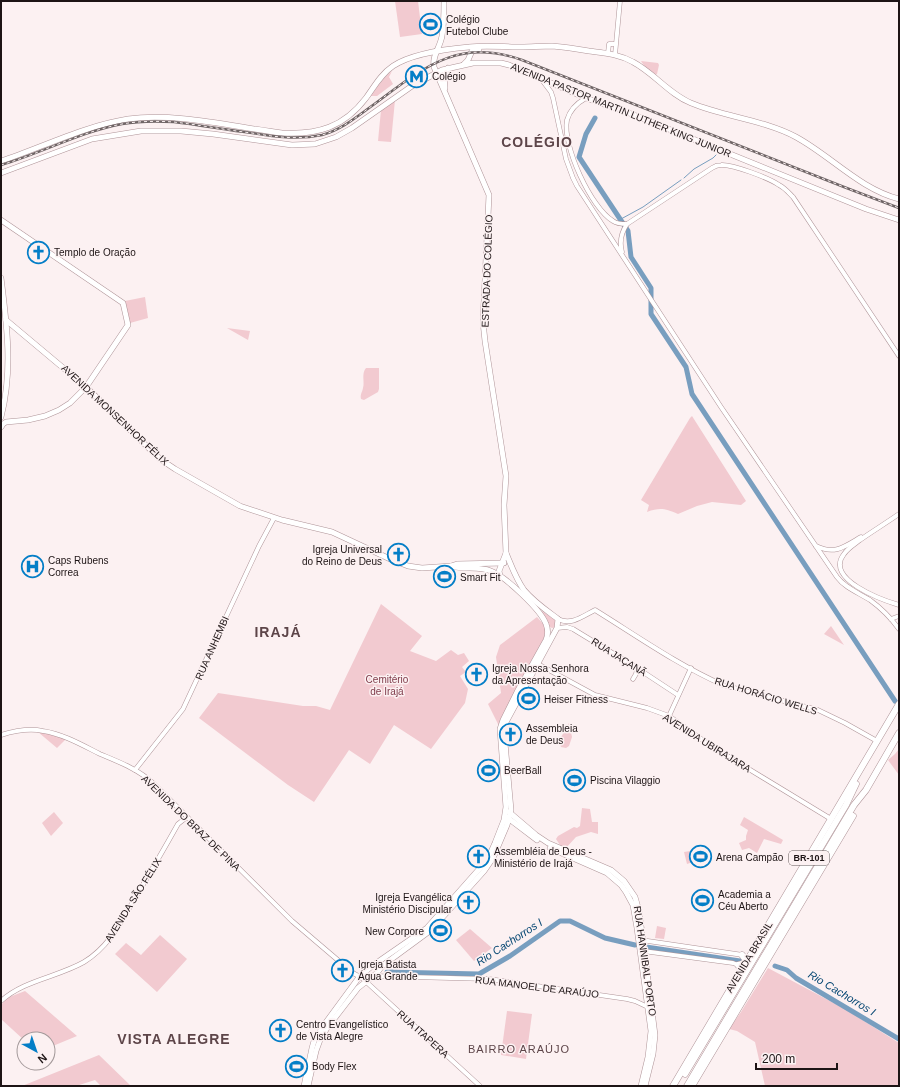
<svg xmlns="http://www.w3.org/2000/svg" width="900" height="1087" viewBox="0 0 900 1087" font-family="Helvetica,sans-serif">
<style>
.green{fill:#f2cad0}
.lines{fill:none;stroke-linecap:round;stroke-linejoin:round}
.stream{stroke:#789ebf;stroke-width:1}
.river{stroke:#789ebf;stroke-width:5}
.minor-casing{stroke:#af9498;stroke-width:5}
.major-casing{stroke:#af9498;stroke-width:6}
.highway-casing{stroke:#af9498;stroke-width:7}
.minor{stroke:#fff;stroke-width:4}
.major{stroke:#fff;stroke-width:5}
.highway{stroke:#fff;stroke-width:6}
.rail-casing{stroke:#6f6566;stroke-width:2.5}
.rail{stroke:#fcf1f2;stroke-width:1;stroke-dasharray:3;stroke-linecap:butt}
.labels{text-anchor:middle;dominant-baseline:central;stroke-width:3;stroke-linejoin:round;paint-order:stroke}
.shield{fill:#fcf1f2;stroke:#605657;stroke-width:1}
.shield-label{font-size:9px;font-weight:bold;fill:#1d1415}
.poi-label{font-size:10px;fill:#1d1415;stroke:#fcf1f2;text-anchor:start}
.street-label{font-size:10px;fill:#1d1415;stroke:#fcf1f2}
.park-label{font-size:10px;fill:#7f3b4a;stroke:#fcf1f2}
.water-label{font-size:11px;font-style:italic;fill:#044672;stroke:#fcf1f2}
.neighbourhood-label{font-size:11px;letter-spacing:1px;fill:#5d4549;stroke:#fcf1f2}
.district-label{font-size:14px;font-weight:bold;letter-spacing:1px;fill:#5d4549;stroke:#fcf1f2}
</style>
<rect width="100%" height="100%" fill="#fcf1f2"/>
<g class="green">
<path d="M 395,1 L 418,1 L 422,34 L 400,37 Z"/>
<path d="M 641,61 L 658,63 L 659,65 L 657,74 L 655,75 L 645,67 Z"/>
<path d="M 392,71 L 389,77 L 393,84 L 377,96 L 370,96 L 385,77 Z"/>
<path d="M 395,100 L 391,142 L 378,141 L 381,110 Z"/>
<path d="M 145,297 L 148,318 L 130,323 L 125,301 Z"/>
<path d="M 227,328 L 250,331 L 248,340 Z"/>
<path d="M 366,368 L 379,368 L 379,389 L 378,392 L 364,400 L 361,399 C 360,394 362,393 363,388 C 365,382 361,374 366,368 Z"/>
<path d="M 692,416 L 746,501 L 741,505 L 712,502 L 697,506 L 678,514 C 665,509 661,507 647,512 L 649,505 L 641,500 L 690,418 Z"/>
<path d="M 381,604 L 422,636 L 410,651 L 436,661 L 451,650 L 458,655 L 464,653 L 469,661 L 462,667 L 466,672 L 460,676 L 468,689 L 465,703 L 431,749 L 394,725 L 370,764 L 349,750 L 314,802 L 288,785 L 199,718 L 218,693 L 303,706 L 316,706 L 330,710 Z"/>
<path d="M 542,611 L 558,622 L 557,627 L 552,628 L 548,626 L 541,613 Z"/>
<path d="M 537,617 L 545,626 L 547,637 L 500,728 L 488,704 L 501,693 L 496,657 L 500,645 Z"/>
<path d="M 831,626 L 844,645 L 824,634 Z"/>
<path d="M 569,723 L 572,737 L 569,746 L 566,748 L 561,747 L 559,741 Z"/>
<path d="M 38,732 L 46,732 L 66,739 L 57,748 Z"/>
<path d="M 899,749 L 899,775 L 888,760 L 895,754 Z"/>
<path d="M 497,764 L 498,774 L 480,775 L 479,766 Z"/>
<path d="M 582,808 L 590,809 L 592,822 L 598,822 L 598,834 L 591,832 L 576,837 L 566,848 L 560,845 L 556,839 L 558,836 L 574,827 L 577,828 L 580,826 Z"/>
<path d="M 54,812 L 63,823 L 51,836 L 42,823 Z"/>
<path d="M 744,817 L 783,840 L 781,844 L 764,839 L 757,853 L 749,848 L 742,850 L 739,843 L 746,840 L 746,836 L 748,830 L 740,825 Z"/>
<path d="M 707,849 L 711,861 L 703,863 L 702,868 L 694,866 L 693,862 L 687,864 L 684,852 L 690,851 L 691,853 Z"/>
<path d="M 657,926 L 666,928 L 664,939 L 655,938 Z"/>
<path d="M 470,929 L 492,948 L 474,961 L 456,940 Z"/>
<path d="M 160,935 L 187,959 L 157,992 L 115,954 L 126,943 L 141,955 Z"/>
<path d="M 768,968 L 845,1009 L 899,1043 L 899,1086 L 765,1086 L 755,1042 L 737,1031 L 729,1029 L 741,1012 Z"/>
<path d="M 25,991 L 77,1036 L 48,1048 L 48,1039 L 24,1039 L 24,1040 L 1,1019 L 1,1005 L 7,998 Z"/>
<path d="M 507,1011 L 532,1014 L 526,1059 L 501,1055 Z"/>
<path d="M 99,1055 L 131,1086 L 101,1086 L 95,1080 L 76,1086 L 22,1086 Z"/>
</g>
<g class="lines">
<g class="stream">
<path d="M 684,178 L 694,169 L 713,158 L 716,155"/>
<path d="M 621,219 L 643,207 L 681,180"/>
</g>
<g class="river">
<path d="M 595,118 L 586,134 L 579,157 L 628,231 L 631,257 L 651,288 L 651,314 L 686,367 L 692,394 L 895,701"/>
<path d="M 646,947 L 740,961"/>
<path d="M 775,966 L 787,970 L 796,978 L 899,1039"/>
<path d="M 387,972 L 479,974 L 510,956 L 560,921 L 570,921 L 605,938 L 635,945"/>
</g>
<defs>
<g id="minor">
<path d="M 608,53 L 609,44 L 615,44"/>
<path d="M 615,55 L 620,1"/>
<path d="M 542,80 L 551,92 L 553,98 L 566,159 L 573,178 L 577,186 L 721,407 L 837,577 C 845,588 859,593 870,600 C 881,608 891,618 899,629"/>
<path d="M 586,98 C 577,103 570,109 567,120 C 562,145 591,208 613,221 C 617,224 622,224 627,224"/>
<path d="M 622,252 C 619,241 621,233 627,224 L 712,168 C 715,166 717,165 721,165 C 732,164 769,178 779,185 C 785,188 789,193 793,197 L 899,356"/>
<path d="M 899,514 C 886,523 873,531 860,540 C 855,544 848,548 844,554 C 824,579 882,600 899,605"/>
<path d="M 816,546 C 835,555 844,547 861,537"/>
<path d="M 558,619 C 571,626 583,616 595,610 C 637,636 678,665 723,685 L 818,710 L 845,723 L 877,741"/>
<path d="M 891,619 L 899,616"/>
<path d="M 557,628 L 567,627 L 573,629 L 637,668 L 678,695"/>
<path d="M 536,663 L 595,695 L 647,708 L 669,716 L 711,746 L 831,819"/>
<path d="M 633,679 L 636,674 L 637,668"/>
<path d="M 669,716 L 691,668"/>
<path d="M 1,735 C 14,731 29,728 43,731 C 63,734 82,745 100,754 C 119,762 138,769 153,783 L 292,921 L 353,973 L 362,978 L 480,1086"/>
<path d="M 135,770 L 183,709 L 259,546 L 274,518"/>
<path d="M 641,940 L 743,955"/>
<path d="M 643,951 L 733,963 L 738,965 L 739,967"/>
<path d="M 373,976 L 489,979 L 627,999 L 635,1001 L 650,1008"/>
<path d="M 1,1001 C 24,980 58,977 84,962 C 109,947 121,922 135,898 C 150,873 164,849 178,824 L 187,817"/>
</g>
<g id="major">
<path d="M 444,1 C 444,13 444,25 442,36 C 440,48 432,55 434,67 L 489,195 L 483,322 L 485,341 L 506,476 L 504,505 L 506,553 L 499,571 L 500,576"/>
<path d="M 464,64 L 468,60 L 472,51 L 479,49"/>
<path d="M 445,88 L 444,75 L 448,68"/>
<path d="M 1,161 C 43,147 84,126 128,119 C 175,112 234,127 282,133 C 318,135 344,127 366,98 C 374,87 381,74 393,66 C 411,54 447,49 469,47 C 486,45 504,47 521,47 C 531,47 541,46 552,46 C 564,47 577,49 589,51 C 604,53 619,54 633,62 C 654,73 669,94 691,103 C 725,117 764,120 796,137 C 831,156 860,189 899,199"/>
<path d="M 1,173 L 92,139 L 141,131 L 181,131 L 213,134 L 292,145 L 315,144 L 336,137 L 352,128 L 412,86 L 442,70 L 473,63 L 501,63 L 509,65 L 586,98 L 629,113 L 866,209 L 899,220"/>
<path d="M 1,220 L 123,303 L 128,325 L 86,387 L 70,403 L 59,410 L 45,416 L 28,420 L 6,422 L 3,424 L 1,427"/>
<path d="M 1,278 C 7,325 13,371 1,417"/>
<path d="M 6,320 L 86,387 L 160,459 L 175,469 L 240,506 L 282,520 L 332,532 L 390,559 L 408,566 L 422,568 L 451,566 L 457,564 L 504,563"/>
<path d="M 509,812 L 536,835 L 548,843 L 611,870 L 624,881 L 635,897 L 639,911 L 642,933 L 655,1035 L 653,1054 L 645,1086"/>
<path d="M 508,818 L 537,840"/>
<path d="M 550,848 L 607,873 L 621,885 L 626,892 L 633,905 L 637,928 L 651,1031 L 648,1057 L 641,1086"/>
<path d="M 304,1086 L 312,1048 L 314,1041 L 324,1025 L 360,976 L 372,966 L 427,928 L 481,867 L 491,852 L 495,843 L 504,820 L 506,807 L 500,729 L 503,720 L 517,692 L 546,640 C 548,635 548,629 546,624 C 541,610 505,576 491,571 C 478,566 464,570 451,566"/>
<path d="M 308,1086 L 316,1051 L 320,1040 L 327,1028 L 358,988 L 377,973 L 382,966 L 431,930 L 484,871 L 493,858 L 507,825 L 511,810 L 504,732 L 505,724 L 557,628 L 558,619 C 546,610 534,602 524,590 C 516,579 511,565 506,553"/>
</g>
<g id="highway">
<path d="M 738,965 L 746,963 L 745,959 L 742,955"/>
<path d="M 685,1074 L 846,805 L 856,784"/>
<path d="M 673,1086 L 899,704"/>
<path d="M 687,1086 L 854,805 L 866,790 L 899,733"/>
<path d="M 692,1086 L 853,816"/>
</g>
</defs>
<use href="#minor" class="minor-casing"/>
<use href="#major" class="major-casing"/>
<use href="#highway" class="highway-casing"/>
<use href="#minor" class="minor"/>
<use href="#major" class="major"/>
<use href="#highway" class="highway"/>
<defs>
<path id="rail" d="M 1,165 C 42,153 80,132 122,124 C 139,121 157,121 174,122 C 200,125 226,130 252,133 C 275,137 298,140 322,135 C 340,130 354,119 369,108 C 420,71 455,36 522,60 L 844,187 L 899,208"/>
</defs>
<use href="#rail" class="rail-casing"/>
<use href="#rail" class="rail"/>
</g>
<defs>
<symbol id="stadium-ring" viewBox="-11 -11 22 22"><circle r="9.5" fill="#fcf1f2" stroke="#047ec7" stroke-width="1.5"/><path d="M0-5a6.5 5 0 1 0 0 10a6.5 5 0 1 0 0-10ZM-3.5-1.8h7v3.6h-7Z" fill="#047ec7"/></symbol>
<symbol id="metro-ring" viewBox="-11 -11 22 22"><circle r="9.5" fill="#fcf1f2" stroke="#047ec7" stroke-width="1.5"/><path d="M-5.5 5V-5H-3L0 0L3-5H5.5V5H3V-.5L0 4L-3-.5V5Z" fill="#047ec7"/></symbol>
<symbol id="church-ring" viewBox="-11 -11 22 22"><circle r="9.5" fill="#fcf1f2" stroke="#047ec7" stroke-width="1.5"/><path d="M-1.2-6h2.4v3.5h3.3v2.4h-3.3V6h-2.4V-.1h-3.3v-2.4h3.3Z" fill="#047ec7"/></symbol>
<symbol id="hospital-ring" viewBox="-11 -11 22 22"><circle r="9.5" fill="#fcf1f2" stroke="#047ec7" stroke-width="1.5"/><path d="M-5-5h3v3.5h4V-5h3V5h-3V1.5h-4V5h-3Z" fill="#047ec7"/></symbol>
</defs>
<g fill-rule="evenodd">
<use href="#stadium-ring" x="418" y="12" width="25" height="25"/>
<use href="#metro-ring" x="404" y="64" width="25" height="25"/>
<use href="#church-ring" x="26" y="240" width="25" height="25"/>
<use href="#church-ring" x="386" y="542" width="25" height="25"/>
<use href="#hospital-ring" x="20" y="554" width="25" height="25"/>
<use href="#stadium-ring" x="432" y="564" width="25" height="25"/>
<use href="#church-ring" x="464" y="662" width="25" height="25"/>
<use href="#stadium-ring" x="516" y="686" width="25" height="25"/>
<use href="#church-ring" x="498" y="722" width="25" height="25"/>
<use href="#stadium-ring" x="476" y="758" width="25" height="25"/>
<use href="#stadium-ring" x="562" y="768" width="25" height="25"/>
<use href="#church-ring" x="466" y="844" width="25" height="25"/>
<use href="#stadium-ring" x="688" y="844" width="25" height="25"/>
<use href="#stadium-ring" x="690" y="888" width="25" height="25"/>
<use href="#church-ring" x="456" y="890" width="25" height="25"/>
<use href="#stadium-ring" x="428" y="918" width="25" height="25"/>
<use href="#church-ring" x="330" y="958" width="25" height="25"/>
<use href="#church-ring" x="268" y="1018" width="25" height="25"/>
<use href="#stadium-ring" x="284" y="1054" width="25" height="25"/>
</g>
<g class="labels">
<rect class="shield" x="789" y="851" width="40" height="14" rx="3"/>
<g class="shield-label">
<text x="809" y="858">BR-101</text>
</g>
<g class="poi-label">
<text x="446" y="19">Colégio<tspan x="446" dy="12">Futebol Clube</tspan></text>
<text x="432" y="76">Colégio</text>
<text x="54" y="252">Templo de Oração</text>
<text x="382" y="549" text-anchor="end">Igreja Universal<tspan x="382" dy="12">do Reino de Deus</tspan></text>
<text x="48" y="560">Caps Rubens<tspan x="48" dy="12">Correa</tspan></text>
<text x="460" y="577">Smart Fit</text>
<text x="492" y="668">Igreja Nossa Senhora<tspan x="492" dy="12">da Apresentação</tspan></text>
<text x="544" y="699">Heiser Fitness</text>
<text x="526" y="728">Assembleia<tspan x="526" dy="12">de Deus</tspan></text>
<text x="504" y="770">BeerBall</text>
<text x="590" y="780">Piscina Vilaggio</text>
<text x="494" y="851">Assembléia de Deus -<tspan x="494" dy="12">Ministério de Irajá</tspan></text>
<text x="716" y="857">Arena Campão</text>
<text x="718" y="894">Academia a<tspan x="718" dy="12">Céu Aberto</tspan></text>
<text x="452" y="897" text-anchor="end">Igreja Evangélica<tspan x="452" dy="12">Ministério Discipular</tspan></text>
<text x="424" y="931" text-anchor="end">New Corpore</text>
<text x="358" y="964">Igreja Batista<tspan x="358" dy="12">Água Grande</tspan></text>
<text x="296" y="1024">Centro Evangelístico<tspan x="296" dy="12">de Vista Alegre</tspan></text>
<text x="312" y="1066">Body Flex</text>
</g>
<g class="street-label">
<text transform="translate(621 110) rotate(22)">AVENIDA PASTOR MARTIN LUTHER KING JUNIOR</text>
<text transform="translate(487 271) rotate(-88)">ESTRADA DO COLÉGIO</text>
<text transform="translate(115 415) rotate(43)">AVENIDA MONSENHOR FÉLIX</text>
<text transform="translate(212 648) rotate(-66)">RUA ANHEMBI</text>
<text transform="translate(619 657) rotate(32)">RUA JAÇANÃ</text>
<text transform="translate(766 696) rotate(17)">RUA HORÁCIO WELLS</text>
<text transform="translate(707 743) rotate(32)">AVENIDA UBIRAJARA</text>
<text transform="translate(191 823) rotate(44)">AVENIDA DO BRAZ DE PINA</text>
<text transform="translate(133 900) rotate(-58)">AVENIDA SÃO FÉLIX</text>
<text transform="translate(749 957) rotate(-59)">AVENIDA BRASIL</text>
<text transform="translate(645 961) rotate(82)">RUA HANNIBAL PORTO</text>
<text transform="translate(537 987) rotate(7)">RUA MANOEL DE ARAÚJO</text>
<text transform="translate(423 1034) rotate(42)">RUA ITAPERA</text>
</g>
<g class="park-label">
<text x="387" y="679">Cemitério<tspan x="387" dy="12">de Irajá</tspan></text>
</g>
<g class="water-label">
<text transform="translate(509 942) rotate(-33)">Rio Cachorros I</text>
<text transform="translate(842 993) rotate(31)">Rio Cachorros I</text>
</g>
<g class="neighbourhood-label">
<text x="519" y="1049">BAIRRO ARAÚJO</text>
</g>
<g class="district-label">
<text x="537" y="142">COLÉGIO</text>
<text x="278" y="632">IRAJÁ</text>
<text x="174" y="1039">VISTA ALEGRE</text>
</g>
</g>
<rect width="900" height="1087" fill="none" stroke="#1d1415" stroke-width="4"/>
<g transform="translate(36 1051) rotate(140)"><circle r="19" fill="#fcf1f2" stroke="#a3999a"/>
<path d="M0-3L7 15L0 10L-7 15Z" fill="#047ec7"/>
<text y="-6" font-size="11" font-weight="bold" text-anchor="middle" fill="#1d1415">N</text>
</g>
<path d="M756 1063v6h81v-6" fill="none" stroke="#1d1415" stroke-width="2"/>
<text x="762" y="1063" font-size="12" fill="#1d1415" stroke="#fcf1f2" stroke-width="3" paint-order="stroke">200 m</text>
</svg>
